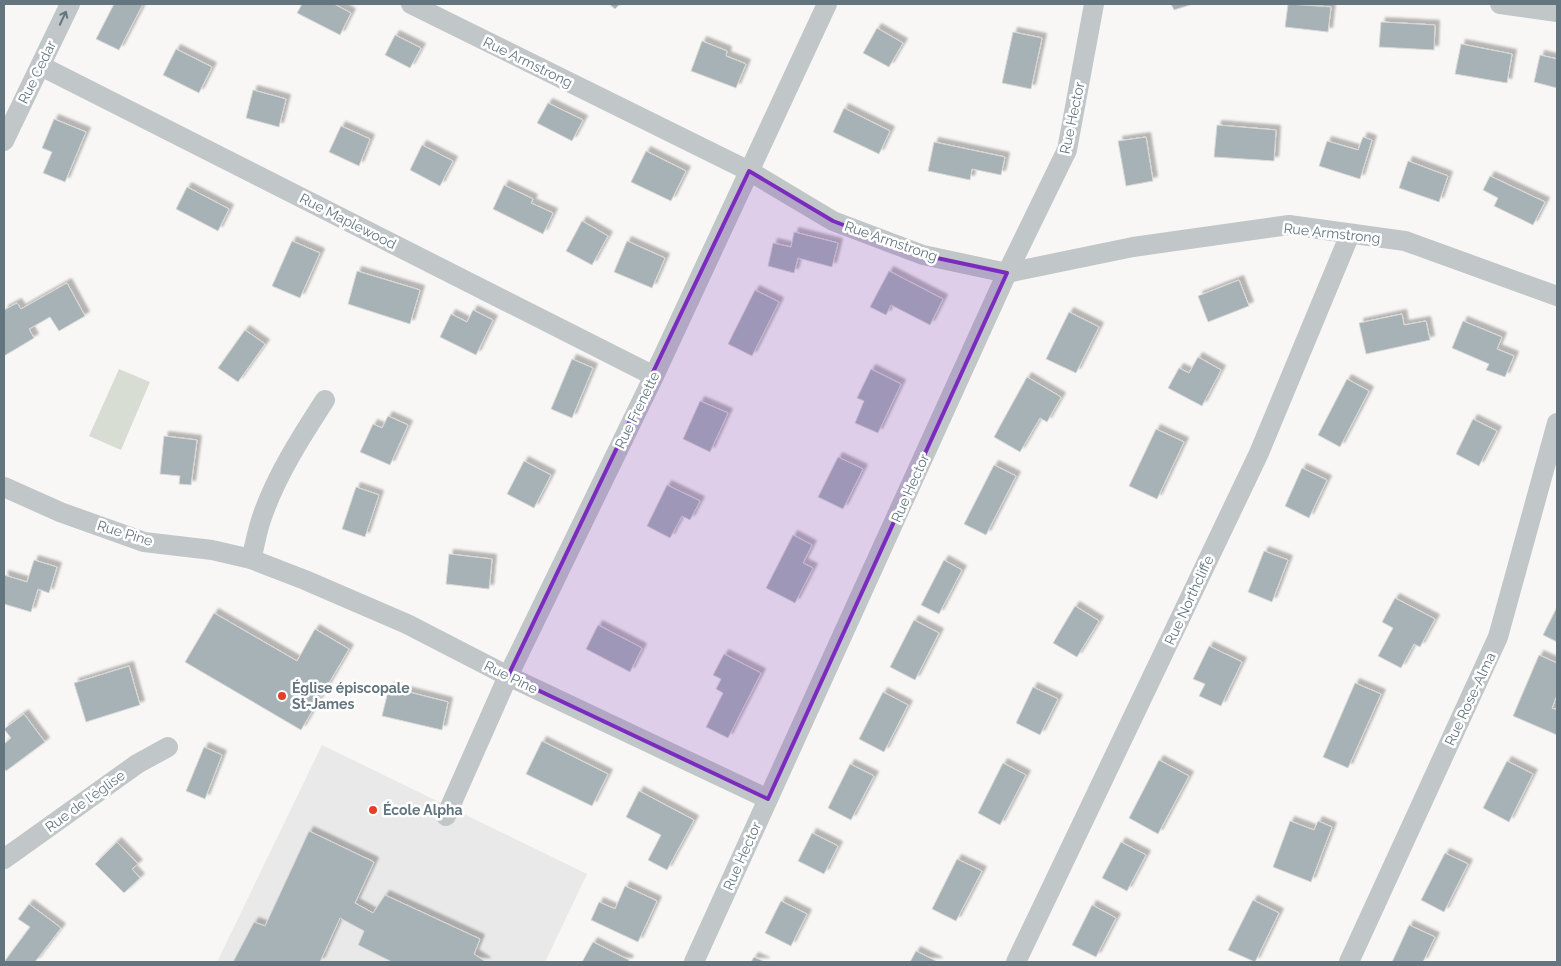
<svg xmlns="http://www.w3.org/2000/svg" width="1561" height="966" viewBox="0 0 1561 966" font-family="Raleway,sans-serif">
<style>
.built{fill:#e8e9e8}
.green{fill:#d8ddd4}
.building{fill:#a7b2b6;stroke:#d9d9d7;filter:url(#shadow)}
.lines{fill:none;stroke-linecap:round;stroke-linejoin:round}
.minor{stroke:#c1c6c9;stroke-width:20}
.oneway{stroke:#637680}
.marked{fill:#7b2cbf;fill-opacity:0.2;stroke:#7b2cbf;stroke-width:4;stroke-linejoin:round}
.poi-dot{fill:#e44029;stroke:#fff;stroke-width:2}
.labels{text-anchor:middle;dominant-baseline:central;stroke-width:5;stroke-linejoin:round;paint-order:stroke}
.street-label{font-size:14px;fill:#637680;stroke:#fff}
.poi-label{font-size:14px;font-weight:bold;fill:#637680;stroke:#fff;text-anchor:start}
</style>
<defs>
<filter id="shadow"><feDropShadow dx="4.5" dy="-4.5" stdDeviation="1" flood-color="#0004"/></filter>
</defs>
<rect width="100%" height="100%" fill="#f8f7f5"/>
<path class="built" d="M 322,745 L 587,874 L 545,962 L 217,962 Z"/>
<path class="green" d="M 119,369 L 150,382 L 121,450 L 89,436 Z"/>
<g class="building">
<path d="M 114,4 L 143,4 L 119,50 L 96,39 Z"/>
<path d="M 302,4 L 334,4 L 351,13 L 340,35 L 297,13 Z"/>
<path d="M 609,4 L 620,4 L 615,9 Z"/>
<path d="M 1171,4 L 1193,4 L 1174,10 Z"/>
<path d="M 1288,4 L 1331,7 L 1328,32 L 1285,27 Z"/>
<path d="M 1381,22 L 1435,25 L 1434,50 L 1379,47 Z"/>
<path d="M 877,28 L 903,43 L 889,67 L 863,53 Z"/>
<path d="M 1013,32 L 1042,38 L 1031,89 L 1002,83 Z"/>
<path d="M 395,35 L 421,48 L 410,68 L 385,55 Z"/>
<path d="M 702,41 L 727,51 L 726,56 L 746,64 L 736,88 L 691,71 Z"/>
<path d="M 1461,44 L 1512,54 L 1507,83 L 1455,74 Z"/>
<path d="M 176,49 L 212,67 L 199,93 L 163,75 Z"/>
<path d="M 1540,55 L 1557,59 L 1557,88 L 1534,82 Z"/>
<path d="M 253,90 L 286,99 L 279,127 L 246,118 Z"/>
<path d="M 548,103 L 583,120 L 572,141 L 537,123 Z"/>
<path d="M 844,108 L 890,131 L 879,154 L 833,132 Z"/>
<path d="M 54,119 L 86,132 L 65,182 L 43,173 L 52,152 L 42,148 Z"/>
<path d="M 1217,125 L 1276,130 L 1274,161 L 1214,157 Z"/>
<path d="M 341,126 L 370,139 L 359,166 L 329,152 Z"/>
<path d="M 1146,137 L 1153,181 L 1126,186 L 1118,141 Z"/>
<path d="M 1363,137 L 1372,140 L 1360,179 L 1319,166 L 1327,141 L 1358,150 Z"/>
<path d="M 934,142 L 1005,157 L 1001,175 L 972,169 L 970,180 L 928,171 Z"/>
<path d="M 422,145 L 453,161 L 440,186 L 410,170 Z"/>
<path d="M 646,151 L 686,171 L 671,201 L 631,182 Z"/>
<path d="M 1408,161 L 1448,176 L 1439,202 L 1399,188 Z"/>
<path d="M 1490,176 L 1545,202 L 1533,225 L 1494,206 L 1498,198 L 1483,190 Z"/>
<path d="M 504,185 L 533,199 L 531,203 L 553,213 L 543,234 L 493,209 Z"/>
<path d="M 187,187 L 229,209 L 218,231 L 176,209 Z"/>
<path d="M 582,221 L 608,236 L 592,265 L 566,251 Z"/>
<path d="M 794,232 L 838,243 L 832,267 L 798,258 L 794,273 L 768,266 L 773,243 L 791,247 Z"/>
<path d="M 292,241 L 320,253 L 300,298 L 272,286 Z"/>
<path d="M 627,241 L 665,258 L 652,288 L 614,272 Z"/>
<path d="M 357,271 L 420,290 L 410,324 L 348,304 Z"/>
<path d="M 889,271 L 943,299 L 930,325 L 891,305 L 886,315 L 870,307 Z"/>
<path d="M 1239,280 L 1249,306 L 1208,322 L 1198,296 Z"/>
<path d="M 67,283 L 85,316 L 59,331 L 50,317 L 29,329 L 34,338 L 4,356 L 4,310 L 17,303 L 21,309 Z"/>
<path d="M 755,290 L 779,302 L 752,356 L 728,344 Z"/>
<path d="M 473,310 L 493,320 L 476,355 L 440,337 L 451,314 L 467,322 Z"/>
<path d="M 1069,312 L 1099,327 L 1076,373 L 1046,359 Z"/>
<path d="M 1402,314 L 1404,325 L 1426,321 L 1430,340 L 1366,354 L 1359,323 Z"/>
<path d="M 1463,321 L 1502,337 L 1497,349 L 1514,356 L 1505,377 L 1486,370 L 1489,364 L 1452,348 Z"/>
<path d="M 245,330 L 265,344 L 238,382 L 218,368 Z"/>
<path d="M 1198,357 L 1221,370 L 1202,406 L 1168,388 L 1179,368 L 1189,373 Z"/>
<path d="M 572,359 L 593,368 L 572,418 L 551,409 Z"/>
<path d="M 871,369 L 901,384 L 878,433 L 855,423 L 864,401 L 857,398 Z"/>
<path d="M 1027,377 L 1061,397 L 1047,422 L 1040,418 L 1020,452 L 994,437 Z"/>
<path d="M 1347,379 L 1369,391 L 1340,447 L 1318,435 Z"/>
<path d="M 700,401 L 728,413 L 710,452 L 683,439 Z"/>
<path d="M 388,416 L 408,425 L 390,465 L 360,452 L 373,424 L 382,428 Z"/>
<path d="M 1473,419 L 1497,431 L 1479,466 L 1456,454 Z"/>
<path d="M 1156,429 L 1184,442 L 1157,499 L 1129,486 Z"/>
<path d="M 164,436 L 197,440 L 191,485 L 179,484 L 180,476 L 160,474 Z"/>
<path d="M 838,457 L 863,469 L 843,509 L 818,497 Z"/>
<path d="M 524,461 L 551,475 L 534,508 L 507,494 Z"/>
<path d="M 994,465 L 1016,476 L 986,535 L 964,524 Z"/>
<path d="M 1302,468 L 1327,480 L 1309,518 L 1285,506 Z"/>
<path d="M 667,485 L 700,501 L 690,520 L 682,516 L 670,538 L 647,526 Z"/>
<path d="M 356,487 L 379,495 L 365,537 L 342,529 Z"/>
<path d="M 793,535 L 812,545 L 803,563 L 813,568 L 795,603 L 766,588 Z"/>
<path d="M 1264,551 L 1288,560 L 1272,602 L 1248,592 Z"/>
<path d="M 449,554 L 492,559 L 489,589 L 446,584 Z"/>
<path d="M 34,560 L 57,567 L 49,593 L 38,589 L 31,612 L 4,604 L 4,575 L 27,582 Z"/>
<path d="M 944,560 L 962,570 L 939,614 L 921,605 Z"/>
<path d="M 1395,598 L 1435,619 L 1420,647 L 1414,644 L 1401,668 L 1378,656 L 1393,628 L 1382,622 Z"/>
<path d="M 1075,606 L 1099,621 L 1077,657 L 1053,643 Z"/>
<path d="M 1557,607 L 1557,642 L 1543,635 Z"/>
<path d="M 214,613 L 297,661 L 315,629 L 349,649 L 301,730 L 185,662 Z"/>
<path d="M 914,620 L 939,633 L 915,680 L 890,667 Z"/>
<path d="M 598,625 L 642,648 L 630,672 L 586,649 Z"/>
<path d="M 1209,646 L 1242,662 L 1221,706 L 1199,696 L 1205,684 L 1193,679 Z"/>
<path d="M 724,654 L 761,673 L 728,738 L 706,727 L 723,693 L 716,689 L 721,679 L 713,675 Z"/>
<path d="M 1539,655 L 1557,663 L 1557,695 L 1552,708 L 1557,710 L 1557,735 L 1513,716 Z"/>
<path d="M 129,666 L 140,705 L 86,722 L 74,683 Z"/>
<path d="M 1355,683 L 1381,694 L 1348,768 L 1323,757 Z"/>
<path d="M 389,687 L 448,702 L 442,730 L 382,716 Z"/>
<path d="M 1033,687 L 1058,699 L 1040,735 L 1016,723 Z"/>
<path d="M 883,692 L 908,705 L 884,752 L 859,739 Z"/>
<path d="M 24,714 L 45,742 L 6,771 L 4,768 L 4,744 L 11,738 L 4,729 Z"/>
<path d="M 542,741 L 608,774 L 592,806 L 526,774 Z"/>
<path d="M 204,747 L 222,755 L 205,799 L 186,791 Z"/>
<path d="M 1159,760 L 1189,776 L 1158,834 L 1129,818 Z"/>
<path d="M 1507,761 L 1533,774 L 1509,822 L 1483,808 Z"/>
<path d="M 1003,763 L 1026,775 L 1000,825 L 978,813 Z"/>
<path d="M 850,764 L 874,776 L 851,820 L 828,808 Z"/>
<path d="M 639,791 L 694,820 L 667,870 L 648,860 L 661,835 L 626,817 Z"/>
<path d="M 1290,821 L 1314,830 L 1318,821 L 1332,827 L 1311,882 L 1273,867 Z"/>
<path d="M 309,831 L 374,862 L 355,903 L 373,913 L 385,895 L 480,939 L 474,954 L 486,962 L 392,962 L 358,945 L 364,931 L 340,918 L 320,962 L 233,962 L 254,922 L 265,926 Z"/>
<path d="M 812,833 L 838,846 L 824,874 L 798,861 Z"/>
<path d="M 117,842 L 138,864 L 132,869 L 140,878 L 124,893 L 95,864 Z"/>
<path d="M 1121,842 L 1146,855 L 1127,891 L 1102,878 Z"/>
<path d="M 1445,853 L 1468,864 L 1444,912 L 1421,900 Z"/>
<path d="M 957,859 L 982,871 L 956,921 L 932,909 Z"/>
<path d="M 625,886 L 657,901 L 638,942 L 591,920 L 599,902 L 615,909 Z"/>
<path d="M 1253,900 L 1279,913 L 1255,962 L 1228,950 Z"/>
<path d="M 781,901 L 807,914 L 791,946 L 765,933 Z"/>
<path d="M 29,904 L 61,928 L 35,962 L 4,962 L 30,927 L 18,919 Z"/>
<path d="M 1092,905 L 1116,918 L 1096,957 L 1072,945 Z"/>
<path d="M 1409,925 L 1435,937 L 1423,962 L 1392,962 Z"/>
<path d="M 593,942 L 629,960 L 628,962 L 582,962 Z"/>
<path d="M 916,951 L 938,962 L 910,962 Z"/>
<path d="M 754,957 L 765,962 L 751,962 Z"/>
</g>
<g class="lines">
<g class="minor">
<path d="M 411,4 L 749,171 L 833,221 L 923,255 L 1007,273 L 1133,247 L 1289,225 L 1405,241 L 1557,296"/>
<path d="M 1500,4 L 1557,12"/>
<path d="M 41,66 L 654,376"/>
<path d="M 4,141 L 70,4"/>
<path d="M 4,487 L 60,512 L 144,542 L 212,550 L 251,559 L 305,580 L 407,624 L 508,676 L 768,799"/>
<path d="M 251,559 C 255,545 257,531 262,517 C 276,476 301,437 325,400"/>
<path d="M 446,816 L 508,676 L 654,376 L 827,4"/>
<path d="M 4,859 L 137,764 L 168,747"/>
<path d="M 694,962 L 1007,273 L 1067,150 L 1094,4"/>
<path d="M 1016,962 L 1259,453 L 1350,234"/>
<path d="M 1349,962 L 1498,637 L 1557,423"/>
</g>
</g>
<defs><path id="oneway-shaft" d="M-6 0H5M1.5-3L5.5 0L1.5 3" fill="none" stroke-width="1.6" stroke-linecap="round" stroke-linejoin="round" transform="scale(1.25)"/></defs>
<use class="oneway" href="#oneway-shaft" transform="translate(63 18) rotate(-65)"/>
<path class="marked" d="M 749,171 L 833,221 L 923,255 L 1007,273 L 768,799 L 508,676 Z"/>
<g class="poi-dot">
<circle cx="282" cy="696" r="5"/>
<circle cx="373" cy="810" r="5"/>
</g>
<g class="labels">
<g class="street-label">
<text transform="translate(528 62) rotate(26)">Rue Armstrong</text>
<text transform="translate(37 72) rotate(-64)">Rue Cedar</text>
<text transform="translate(1072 118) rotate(-78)">Rue Hector</text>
<text transform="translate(348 221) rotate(27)">Rue Maplewood</text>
<text transform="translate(1332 233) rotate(6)">Rue Armstrong</text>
<text transform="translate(891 241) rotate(19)">Rue Armstrong</text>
<text transform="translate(637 410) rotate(-64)">Rue Frenette</text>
<text transform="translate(910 488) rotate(-66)">Rue Hector</text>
<text transform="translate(125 533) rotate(17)">Rue Pine</text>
<text transform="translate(1189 600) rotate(-65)">Rue Northcliffe</text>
<text transform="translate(511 677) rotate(26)">Rue Pine</text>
<text transform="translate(1470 699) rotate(-65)">Rue Rose-Alma</text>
<text transform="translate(85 801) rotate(-36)">Rue de l'église</text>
<text transform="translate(742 856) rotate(-66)">Rue Hector</text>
</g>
<g class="poi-label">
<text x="292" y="688">Église épiscopale<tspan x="292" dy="16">St-James</tspan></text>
<text x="383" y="810">École Alpha</text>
</g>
</g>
<rect width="1561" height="966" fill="none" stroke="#637680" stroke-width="10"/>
</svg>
